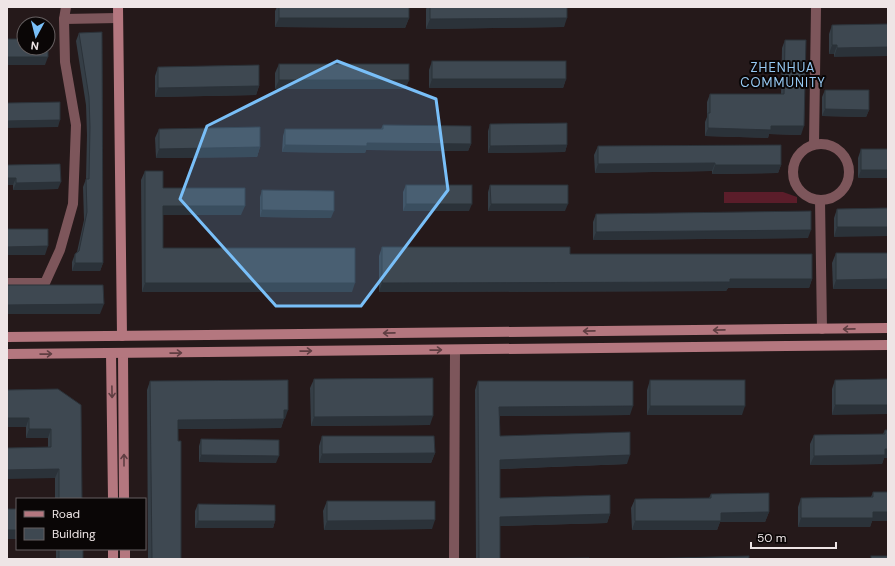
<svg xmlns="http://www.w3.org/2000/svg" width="895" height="566" viewBox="0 0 895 566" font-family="'DM Sans',sans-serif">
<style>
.green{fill:#5b1d2a}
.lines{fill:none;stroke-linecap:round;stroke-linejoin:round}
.street{stroke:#7d565b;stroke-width:10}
.secondary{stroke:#b4777f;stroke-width:10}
.wall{fill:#353e46}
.shaded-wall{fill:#2b3239}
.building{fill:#3e4851;stroke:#2b3239}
.oneway{stroke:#5f3e42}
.marked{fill:#79bff8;fill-opacity:0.2;stroke:#79bff8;stroke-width:3;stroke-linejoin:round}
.labels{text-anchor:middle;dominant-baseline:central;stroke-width:4;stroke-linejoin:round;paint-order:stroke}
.quarter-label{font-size:13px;letter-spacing:1px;fill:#97caf4;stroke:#0a0606}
</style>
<rect width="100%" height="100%" fill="#25191a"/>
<path class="green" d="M 724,192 L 783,192 L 797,197 L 797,203 L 724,203 Z"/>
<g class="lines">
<g class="street">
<path d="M 64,19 L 118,18"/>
<circle cx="821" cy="172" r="28"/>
<path d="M 814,144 L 816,7"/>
<path d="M 820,200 L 822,329"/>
<path d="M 7,283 L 45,283 L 60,250 L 73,204 L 76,125 L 65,62 L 64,19 L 66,7"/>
<path d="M 454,559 L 455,350"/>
</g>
<g class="secondary">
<path d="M 118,7 L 122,336"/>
<path d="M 7,337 L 888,328"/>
<path d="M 111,353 L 113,499"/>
<path d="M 123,353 L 124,499"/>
<path d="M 7,354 L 888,345"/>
<path d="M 113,549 L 113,559"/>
<path d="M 125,549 L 125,559"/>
</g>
</g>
<g class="wall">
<path d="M 277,7 L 409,7 L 409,18 L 405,28 L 275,27 L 275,11 Z"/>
<path d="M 427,7 L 567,7 L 564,27 L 426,29 L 426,9 Z"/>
<path d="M 888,24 L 834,57 L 834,54 L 829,54 L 829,34 L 832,25 Z"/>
<path d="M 102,32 L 103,263 L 100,271 L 72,271 L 72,262 L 75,254 L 77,252 L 84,220 L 83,187 L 86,179 L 87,135 L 86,105 L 76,41 L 79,33 Z"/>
<path d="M 785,40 L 801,135 L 769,134 L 768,138 L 705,136 L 705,122 L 707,117 L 707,102 L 710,94 L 781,94 L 782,48 Z"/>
<path d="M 432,61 L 566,79 L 563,88 L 429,88 L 429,70 Z"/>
<path d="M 279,64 L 409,80 L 405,89 L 275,89 L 275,73 Z"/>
<path d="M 158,67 L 259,86 L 256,95 L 155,97 L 155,76 Z"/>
<path d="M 825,90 L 869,110 L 866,117 L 822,116 L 822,97 Z"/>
<path d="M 490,124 L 567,145 L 565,152 L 488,153 L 488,131 Z"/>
<path d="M 383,125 L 471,144 L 468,151 L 366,150 L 365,153 L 282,152 L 283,136 L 285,129 L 381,129 Z"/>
<path d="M 159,129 L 260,147 L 257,157 L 156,158 L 155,138 Z"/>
<path d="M 598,146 L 781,165 L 778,173 L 712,174 L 712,171 L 595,173 L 594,155 Z"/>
<path d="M 861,149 L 888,149 L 858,178 L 858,158 Z"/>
<path d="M 7,165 L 58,189 L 13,190 L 13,185 Z"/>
<path d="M 145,171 L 163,188 L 241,215 L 163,215 L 163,248 L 352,292 L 142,292 L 141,180 Z"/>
<path d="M 406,185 L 469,211 L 403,211 L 403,192 Z"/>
<path d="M 490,185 L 565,211 L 488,211 L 488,192 Z"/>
<path d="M 262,190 L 331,218 L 260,217 L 260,197 Z"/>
<path d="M 888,208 L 834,237 L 834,218 L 837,209 Z"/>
<path d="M 596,214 L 808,238 L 593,240 L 593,222 Z"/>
<path d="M 382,247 L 570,254 L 812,279 L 809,288 L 728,288 L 726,291 L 379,292 L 379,256 Z"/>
<path d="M 836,253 L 888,253 L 888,289 L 833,289 L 832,263 Z"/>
<path d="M 314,379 L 430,425 L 311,426 L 310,388 Z"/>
<path d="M 888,379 L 832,415 L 832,389 L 835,380 Z"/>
<path d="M 650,380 L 742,415 L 647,415 L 647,390 Z"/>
<path d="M 150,381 L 285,419 L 284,419 L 281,428 L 178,429 L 181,559 L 148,559 L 147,390 Z"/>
<path d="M 478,381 L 630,415 L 500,416 L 500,436 L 627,464 L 500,469 L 500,498 L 610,514 L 607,523 L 500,526 L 500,559 L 476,559 L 475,390 Z"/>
<path d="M 58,389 L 82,499 L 55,499 L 55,478 L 48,447 L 48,438 L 26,438 L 26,427 L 7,427 L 7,390 Z"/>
<path d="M 885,430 L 888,430 L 888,458 L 884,458 L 882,464 L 810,465 L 810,444 L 814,435 L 883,434 Z"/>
<path d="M 322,436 L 435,453 L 431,463 L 319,463 L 319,446 Z"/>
<path d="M 201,439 L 276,463 L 199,462 L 199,446 Z"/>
<path d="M 873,492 L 872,521 L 870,527 L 798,527 L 798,507 L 801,498 L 871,497 Z"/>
<path d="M 711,494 L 769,512 L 765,522 L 720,522 L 717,530 L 632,530 L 631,508 L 635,499 L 709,498 Z"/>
<path d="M 327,501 L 432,529 L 324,530 L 323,511 Z"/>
<path d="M 198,504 L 275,521 L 273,528 L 195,528 L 195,511 Z"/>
<rect x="56" y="549" width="27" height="10"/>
</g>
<g class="shaded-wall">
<path d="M 279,18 L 409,18 L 405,28 L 275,27 Z"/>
<path d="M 567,18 L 564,27 L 426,29 L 430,19 Z"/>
<path d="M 832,45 L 837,45 L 834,54 L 829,54 Z"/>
<path d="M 888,47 L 888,56 L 834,57 L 837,48 Z"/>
<path d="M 7,57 L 48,57 L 45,65 L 7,65 Z"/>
<path d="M 432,79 L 566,79 L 563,88 L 429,88 Z"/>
<path d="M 279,80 L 409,80 L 405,89 L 275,89 Z"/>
<path d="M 259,86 L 256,95 L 155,97 L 158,88 Z"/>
<path d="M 825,109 L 869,110 L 866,117 L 822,116 Z"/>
<path d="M 60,120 L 58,127 L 7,128 L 7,121 Z"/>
<path d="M 771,126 L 804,126 L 801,135 L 769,134 L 768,138 L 705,136 L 708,128 Z"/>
<path d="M 367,143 L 471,144 L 468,151 L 366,150 L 365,153 L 282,152 L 285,145 Z"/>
<path d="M 567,145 L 565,152 L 488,153 L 490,146 Z"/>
<path d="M 260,147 L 257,157 L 156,158 L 159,149 Z"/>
<path d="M 715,163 L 712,171 L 595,173 L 598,164 Z"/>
<path d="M 715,165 L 781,165 L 778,173 L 712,174 Z"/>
<path d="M 861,170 L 888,170 L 888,178 L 858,178 Z"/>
<path d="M 7,178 L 16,178 L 13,185 L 7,185 Z"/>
<path d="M 61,182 L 58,189 L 13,190 L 16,183 Z"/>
<path d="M 406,204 L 472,204 L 469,211 L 403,211 Z"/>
<path d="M 491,204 L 568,204 L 565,211 L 488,211 Z"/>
<path d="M 163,206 L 245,206 L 241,215 L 160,215 Z"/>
<path d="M 262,210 L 334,211 L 331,218 L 260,217 Z"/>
<path d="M 837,227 L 888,227 L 888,236 L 834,237 Z"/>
<path d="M 811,230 L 808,238 L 593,240 L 596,232 Z"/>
<path d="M 48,246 L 45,255 L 7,255 L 7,247 Z"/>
<path d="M 75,263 L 103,263 L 100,271 L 72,271 Z"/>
<path d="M 730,279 L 812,279 L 809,288 L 728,288 L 726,291 L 379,292 L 382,283 Z"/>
<path d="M 888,279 L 888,289 L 833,289 L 836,280 Z"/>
<path d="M 145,283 L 355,283 L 352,292 L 142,292 Z"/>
<path d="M 104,304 L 100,314 L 7,314 L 7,305 Z"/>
<path d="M 835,405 L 888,405 L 888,414 L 832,415 Z"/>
<path d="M 633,406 L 630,415 L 496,416 L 499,407 Z"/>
<path d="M 650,406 L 745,406 L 742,415 L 647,415 Z"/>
<path d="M 284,410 L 288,410 L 285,419 L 281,419 Z"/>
<path d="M 433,416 L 430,425 L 311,426 L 314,417 Z"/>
<path d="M 7,418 L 29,418 L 26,427 L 7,427 Z"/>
<path d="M 284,419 L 281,428 L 174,429 L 178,420 Z"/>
<path d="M 29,429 L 51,429 L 48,438 L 26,438 Z"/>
<path d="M 885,449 L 888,449 L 888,458 L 884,458 L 882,464 L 810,465 L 814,456 Z"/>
<path d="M 435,453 L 431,463 L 319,463 L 322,454 Z"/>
<path d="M 201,455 L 279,456 L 276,463 L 199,462 Z"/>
<path d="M 630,455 L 627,464 L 496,469 L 500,460 Z"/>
<path d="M 59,469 L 55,478 L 7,479 L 7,470 Z"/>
<path d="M 769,512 L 765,522 L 720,522 L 717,530 L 632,530 L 635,521 L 721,513 Z"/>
<path d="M 873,512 L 888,512 L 888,521 L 872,521 L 870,527 L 798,527 L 801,518 Z"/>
<path d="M 610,514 L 607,523 L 497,526 L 500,517 Z"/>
<path d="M 435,520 L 432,529 L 324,530 L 327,521 Z"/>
<path d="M 198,521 L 275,521 L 273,528 L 195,528 Z"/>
<rect x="7" y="530" width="10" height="9"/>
</g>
<g class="building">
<rect x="279" y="7" width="130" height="11"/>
<path d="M 430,7 L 567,7 L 567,18 L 430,19 Z"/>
<path d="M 888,24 L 888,47 L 837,48 L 837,45 L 832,45 L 832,25 Z"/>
<path d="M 102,32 L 103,263 L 75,263 L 75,254 L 79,251 L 87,212 L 86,179 L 89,179 L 90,127 L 89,97 L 79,33 Z"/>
<path d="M 7,39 L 24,39 L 24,48 L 48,48 L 48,39 L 48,57 L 7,57 Z"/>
<path d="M 785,40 L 806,40 L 804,126 L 771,126 L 771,130 L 708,128 L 708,113 L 710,113 L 710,94 L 784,94 Z"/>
<rect x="432" y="61" width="134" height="18"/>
<rect x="279" y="64" width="130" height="16"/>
<path d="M 259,65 L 259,86 L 158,88 L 158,67 Z"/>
<path d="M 825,90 L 869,90 L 869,110 L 825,109 Z"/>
<path d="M 60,102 L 60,120 L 7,121 L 7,103 Z"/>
<path d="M 567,123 L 567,145 L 490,146 L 490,124 Z"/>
<path d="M 383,125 L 471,126 L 471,144 L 367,143 L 367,146 L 285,145 L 285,129 L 383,129 Z"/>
<path d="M 260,127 L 260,147 L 159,149 L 159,129 Z"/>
<path d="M 781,145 L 781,165 L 715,165 L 715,163 L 598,164 L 598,146 Z"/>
<rect x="861" y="149" width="27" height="21"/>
<path d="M 60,164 L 61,182 L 16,183 L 16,178 L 7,178 L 7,165 Z"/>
<path d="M 145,171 L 163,171 L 163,188 L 245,188 L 245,206 L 163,206 L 163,248 L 355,248 L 355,283 L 145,283 Z"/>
<rect x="406" y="185" width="66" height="19"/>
<path d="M 490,185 L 568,185 L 568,204 L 491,204 Z"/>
<path d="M 262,190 L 334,191 L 334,211 L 262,210 Z"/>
<path d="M 888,208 L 888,227 L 837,227 L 837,209 Z"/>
<path d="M 811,211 L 811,230 L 596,232 L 596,214 Z"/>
<path d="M 7,229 L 48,229 L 48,246 L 7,247 Z"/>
<path d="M 382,247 L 570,247 L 570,254 L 812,254 L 812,279 L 730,279 L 730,282 L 382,283 Z"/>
<path d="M 836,253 L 888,253 L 888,279 L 836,280 Z"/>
<path d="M 7,285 L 103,285 L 104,304 L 7,305 Z"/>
<path d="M 433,378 L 433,416 L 314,417 L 314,379 Z"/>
<path d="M 888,379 L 888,405 L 835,405 L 835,380 Z"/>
<path d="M 288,380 L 288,410 L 284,410 L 284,419 L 178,420 L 178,441 L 181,441 L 181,559 L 152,559 L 150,381 Z"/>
<rect x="650" y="380" width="95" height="26"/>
<path d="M 478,381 L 633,381 L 633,406 L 499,407 L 500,436 L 630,432 L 630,455 L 500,460 L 500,498 L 610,495 L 610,514 L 500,517 L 500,559 L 479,559 Z"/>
<path d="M 58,389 L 81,405 L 82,499 L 59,499 L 59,469 L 7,470 L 7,448 L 51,447 L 51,429 L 29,429 L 29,418 L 7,418 L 7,390 Z"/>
<path d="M 885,430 L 888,430 L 888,449 L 885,449 L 885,455 L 814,456 L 814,435 L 885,434 Z"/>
<path d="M 322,436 L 434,436 L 435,453 L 322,454 Z"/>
<path d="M 201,439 L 279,440 L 279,456 L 201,455 Z"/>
<path d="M 873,492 L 888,492 L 888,512 L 873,512 L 873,518 L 801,518 L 801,498 L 873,497 Z"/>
<path d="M 769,493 L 769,512 L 721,513 L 721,521 L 635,521 L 635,499 L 711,498 L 711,494 Z"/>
<path d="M 327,501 L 435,501 L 435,520 L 327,521 Z"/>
<path d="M 198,504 L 275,505 L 275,521 L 198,521 Z"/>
<rect x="7" y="509" width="10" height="21"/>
<rect x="59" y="549" width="24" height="10"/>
<path d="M 749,556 L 749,559 L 641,559 Z"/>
<rect x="871" y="556" width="17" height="3"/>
<path d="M 589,558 L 589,559 L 531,559 Z"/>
</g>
<defs><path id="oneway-shaft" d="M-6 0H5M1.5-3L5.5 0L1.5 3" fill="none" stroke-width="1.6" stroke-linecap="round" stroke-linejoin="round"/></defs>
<g class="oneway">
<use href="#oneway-shaft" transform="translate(849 329) rotate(179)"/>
<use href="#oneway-shaft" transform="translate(719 330) rotate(179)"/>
<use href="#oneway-shaft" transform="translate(589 331) rotate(179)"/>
<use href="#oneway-shaft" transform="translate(389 333) rotate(179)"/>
<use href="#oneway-shaft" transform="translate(436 350) rotate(-1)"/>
<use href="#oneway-shaft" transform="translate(306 351) rotate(-1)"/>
<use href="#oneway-shaft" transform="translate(176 353) rotate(-1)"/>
<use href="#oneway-shaft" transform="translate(46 354) rotate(-1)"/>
<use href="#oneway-shaft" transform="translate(112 392) rotate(89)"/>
<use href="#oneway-shaft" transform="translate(124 460) rotate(-90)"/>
</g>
<path class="marked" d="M 337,61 L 436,99 L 448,190 L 361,306 L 276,306 L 180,199 L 207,126 Z"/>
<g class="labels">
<g class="quarter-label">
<text x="783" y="67">ZHENHUA<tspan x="783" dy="15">COMMUNITY</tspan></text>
</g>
</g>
<rect width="895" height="566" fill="none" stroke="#eee5e6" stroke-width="16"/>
<rect x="16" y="498" width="130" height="52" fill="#0a0606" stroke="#655f60"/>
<rect x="24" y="511" width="20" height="6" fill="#b4777f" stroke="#655f60"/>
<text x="52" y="518" font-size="12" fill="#eee5e6">Road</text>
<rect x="24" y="528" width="20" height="12" fill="#3e4851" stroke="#655f60"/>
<text x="52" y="538" font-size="12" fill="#eee5e6">Building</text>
<g transform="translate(36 36) rotate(187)"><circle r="19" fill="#0a0606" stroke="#655f60"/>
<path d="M0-3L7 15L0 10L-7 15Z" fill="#79bff8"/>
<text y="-6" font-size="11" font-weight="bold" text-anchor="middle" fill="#eee5e6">N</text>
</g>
<path d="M751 542v6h85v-6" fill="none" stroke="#eee5e6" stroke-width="2"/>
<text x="757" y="542" font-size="12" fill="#eee5e6" stroke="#0a0606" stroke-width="3" paint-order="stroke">50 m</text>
</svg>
